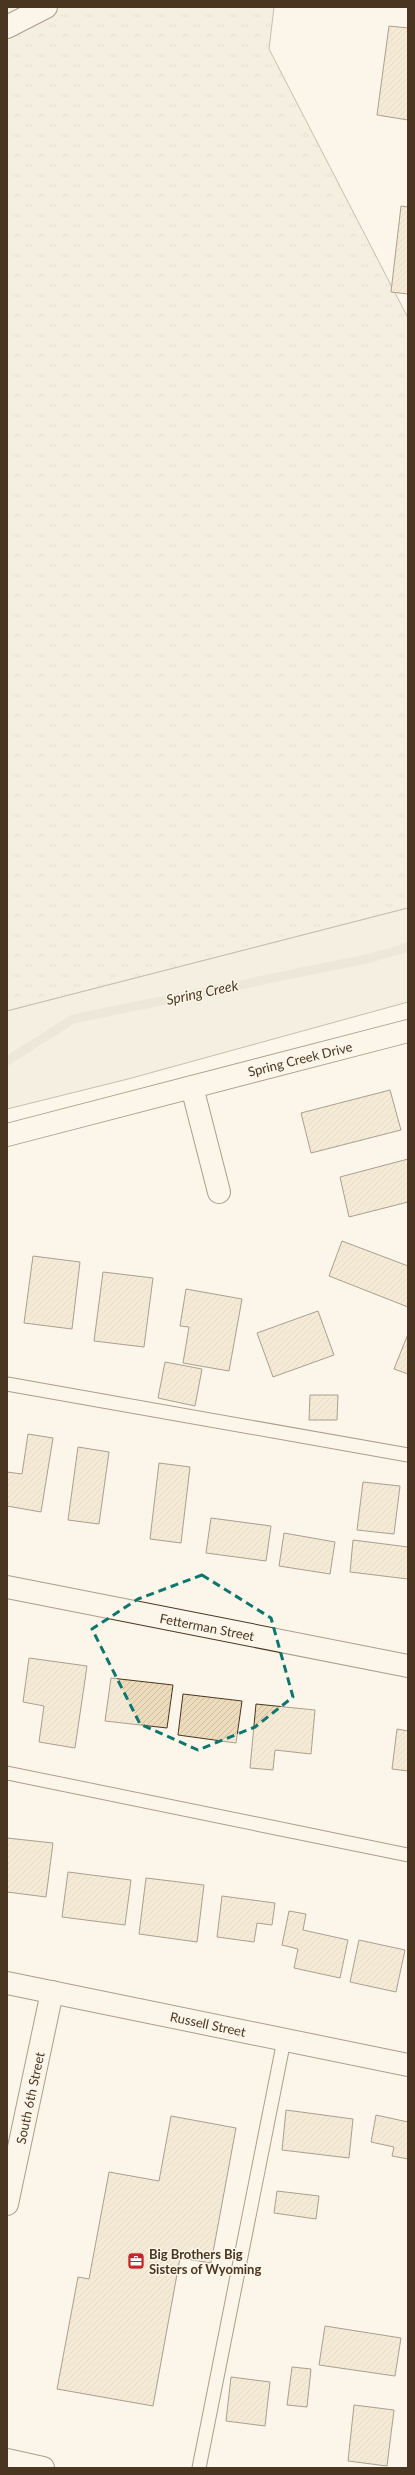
<svg xmlns="http://www.w3.org/2000/svg" width="415" height="2475" viewBox="0 0 415 2475" font-family="Lato,sans-serif">
<style>
.grass{fill:url(#grass-tufts);stroke:#887966}
.green{fill:#ede6d9;stroke:#887966}
.lines{fill:none;stroke-linecap:round;stroke-linejoin:round}
.stream{stroke:#dcd4c6;stroke-width:9}
.building{fill:url(#building-hatch);stroke:#4a3520}
.service-casing{stroke:#4a3520;stroke-width:15}
.minor-casing{stroke:#4a3520;stroke-width:24}
.tertiary-casing{stroke:#4a3520;stroke-width:24}
.secondary-casing{stroke:#4a3520;stroke-width:24}
.service{stroke:#fbf6e9;stroke-width:13}
.minor{stroke:#fbf6e9;stroke-width:22}
.tertiary{stroke:#fbf6e9;stroke-width:22}
.secondary{stroke:#fbf6e9;stroke-width:22}
.marked{fill:none;stroke:#0f766e;stroke-width:3;stroke-dasharray:8 5;stroke-linejoin:round}
.labels{text-anchor:middle;dominant-baseline:central;stroke-width:3;stroke-linejoin:round;paint-order:stroke}
.street-label{font-size:13px;fill:#4a3520;stroke:#fbf6e9}
.poi-label{font-size:13px;font-weight:bold;fill:#4a3520;stroke:#fbf6e9;text-anchor:start}
.water-label{font-size:14px;font-style:italic;fill:#4a3520;stroke:#fbf6e9}
</style>
<defs>
<pattern id="grass-tufts" width="24" height="20" patternUnits="userSpaceOnUse"><rect width="24" height="20" fill="#ede6d9"/><path d="M3 7l-1-3M5 7V3M7 7l1-3M15 17l-1-3M17 17v-4M19 17l1-3" fill="none" stroke="#cdc6ba"/></pattern>
<pattern id="building-hatch" width="6" height="6" patternUnits="userSpaceOnUse"><rect width="6" height="6" fill="#ecdcbc"/><path d="M-1 1l2-2M0 6l6-6M5 7l2-2" fill="none" stroke="#ccbda1"/></pattern>
</defs>
<rect width="100%" height="100%" fill="#fbf6e9"/>
<path class="grass" d="M 7,7 L 274,7 L 269,49 L 408,318 L 408,908 L 7,1011 Z"/>
<path class="green" d="M 408,908 L 408,1002 L 128,1079 L 7,1109 L 7,1011 Z"/>
<g class="lines">
<path class="stream" d="M 7,1061 L 73,1019 L 371,958 L 408,947"/>
</g>
<g class="building">
<path d="M 389,26 L 408,28 L 408,120 L 377,115 Z"/>
<path d="M 401,206 L 408,207 L 408,294 L 391,292 Z"/>
<path d="M 390,1090 L 401,1130 L 311,1153 L 301,1113 Z"/>
<path d="M 408,1159 L 408,1202 L 349,1217 L 340,1177 Z"/>
<path d="M 342,1241 L 408,1266 L 408,1307 L 329,1276 Z"/>
<path d="M 33,1256 L 80,1262 L 72,1329 L 24,1323 Z"/>
<path d="M 103,1272 L 153,1278 L 144,1347 L 94,1341 Z"/>
<path d="M 186,1289 L 242,1299 L 229,1371 L 183,1363 L 189,1327 L 180,1326 Z"/>
<path d="M 318,1311 L 334,1355 L 273,1377 L 257,1333 Z"/>
<path d="M 408,1334 L 408,1374 L 394,1369 Z"/>
<path d="M 165,1362 L 202,1369 L 195,1406 L 158,1398 Z"/>
<path d="M 310,1395 L 338,1395 L 337,1420 L 309,1420 Z"/>
<path d="M 28,1434 L 53,1438 L 41,1512 L 7,1506 L 7,1472 L 22,1474 Z"/>
<path d="M 78,1447 L 109,1452 L 99,1524 L 68,1520 Z"/>
<path d="M 159,1463 L 190,1467 L 181,1543 L 150,1539 Z"/>
<path d="M 363,1482 L 400,1486 L 394,1534 L 357,1530 Z"/>
<path d="M 211,1518 L 271,1526 L 266,1561 L 206,1553 Z"/>
<path d="M 284,1533 L 335,1542 L 330,1574 L 279,1566 Z"/>
<path d="M 353,1540 L 408,1547 L 408,1579 L 350,1572 Z"/>
<path d="M 29,1658 L 87,1666 L 75,1748 L 39,1742 L 44,1706 L 23,1702 Z"/>
<path d="M 111,1678 L 173,1685 L 167,1728 L 105,1721 Z"/>
<path d="M 183,1694 L 242,1701 L 236,1743 L 178,1735 Z"/>
<path d="M 256,1704 L 315,1710 L 311,1754 L 275,1750 L 273,1770 L 250,1768 Z"/>
<path d="M 397,1729 L 408,1731 L 408,1771 L 392,1769 Z"/>
<path d="M 7,1838 L 53,1843 L 46,1897 L 7,1892 Z"/>
<path d="M 68,1872 L 131,1880 L 125,1925 L 62,1917 Z"/>
<path d="M 146,1878 L 204,1885 L 197,1942 L 139,1934 Z"/>
<path d="M 222,1896 L 275,1903 L 272,1925 L 257,1923 L 254,1942 L 217,1937 Z"/>
<path d="M 289,1911 L 306,1914 L 303,1930 L 348,1940 L 340,1978 L 294,1968 L 298,1949 L 282,1945 Z"/>
<path d="M 359,1940 L 405,1950 L 396,1992 L 350,1982 Z"/>
<path d="M 286,2110 L 353,2119 L 349,2158 L 282,2150 Z"/>
<path d="M 376,2115 L 408,2122 L 408,2159 L 392,2156 L 394,2147 L 371,2142 Z"/>
<path d="M 171,2116 L 236,2128 L 211,2263 L 180,2258 L 153,2406 L 57,2389 L 78,2277 L 89,2279 L 109,2172 L 159,2181 Z"/>
<path d="M 277,2191 L 319,2196 L 316,2219 L 274,2213 Z"/>
<path d="M 325,2326 L 401,2338 L 395,2376 L 319,2365 Z"/>
<path d="M 292,2367 L 311,2369 L 307,2407 L 287,2405 Z"/>
<path d="M 231,2377 L 270,2382 L 265,2426 L 226,2421 Z"/>
<path d="M 354,2405 L 394,2410 L 387,2466 L 348,2461 Z"/>
</g>
<g class="lines">
<defs>
<g id="service">
<path d="M 7,1384 L 408,1455"/>
<path d="M 7,1773 L 408,1855"/>
<path d="M 199,2468 L 284,2040"/>
</g>
<g id="minor">
<path d="M 192,1087 L 219,1192"/>
<path d="M 7,1135 L 408,1031"/>
<path d="M 7,1587 L 408,1666"/>
<path d="M 7,2204 L 52,1992"/>
<path d="M 7,2460 L 43,2468"/>
</g>
<path id="tertiary" d="M 7,27 L 46,7"/>
<path id="secondary" d="M 7,1983 L 408,2065"/>
</defs>
<use href="#service" class="service-casing"/>
<use href="#minor" class="minor-casing"/>
<use href="#tertiary" class="tertiary-casing"/>
<use href="#secondary" class="secondary-casing"/>
<use href="#service" class="service"/>
<use href="#minor" class="minor"/>
<use href="#tertiary" class="tertiary"/>
<use href="#secondary" class="secondary"/>
</g>
<path d="M0 0H415V2475H0ZM 202,1575 L 271,1618 L 293,1697 L 255,1727 L 198,1750 L 140,1724 L 92,1629 L 138,1599 Z" fill="#fbf6e9" fill-opacity=".55" fill-rule="evenodd"/>
<path class="marked" d="M 202,1575 L 271,1618 L 293,1697 L 255,1727 L 198,1750 L 140,1724 L 92,1629 L 138,1599 Z"/>
<defs>
<symbol id="office-square" viewBox="-11 -11 22 22"><rect x="-9" y="-9" width="18" height="18" rx="4" fill="#c62828" stroke="#fbf6e9"/><path d="M-6-3h4V-5.5h4V-3h4V5H-6ZM-1-4.5V-3h2v-1.5ZM-6 0V1H6V0Z" fill="#fff"/></symbol>
</defs>
<g fill-rule="evenodd">
<use href="#office-square" x="126" y="2251" width="20" height="20"/>
</g>
<g class="labels">
<g class="street-label">
<text transform="translate(300 1059) rotate(-14)">Spring Creek Drive</text>
<text transform="translate(207 1627) rotate(11)">Fetterman Street</text>
<text transform="translate(208 2024) rotate(12)">Russell Street</text>
<text transform="translate(30 2098) rotate(-78)">South 6th Street</text>
</g>
<g class="poi-label">
<text x="149" y="2254">Big Brothers Big<tspan x="149" dy="15">Sisters of Wyoming</tspan></text>
</g>
<g class="water-label">
<text transform="translate(202 992) rotate(-12)">Spring Creek</text>
</g>
</g>
<rect width="415" height="2475" fill="none" stroke="#4a3520" stroke-width="16"/>
</svg>
